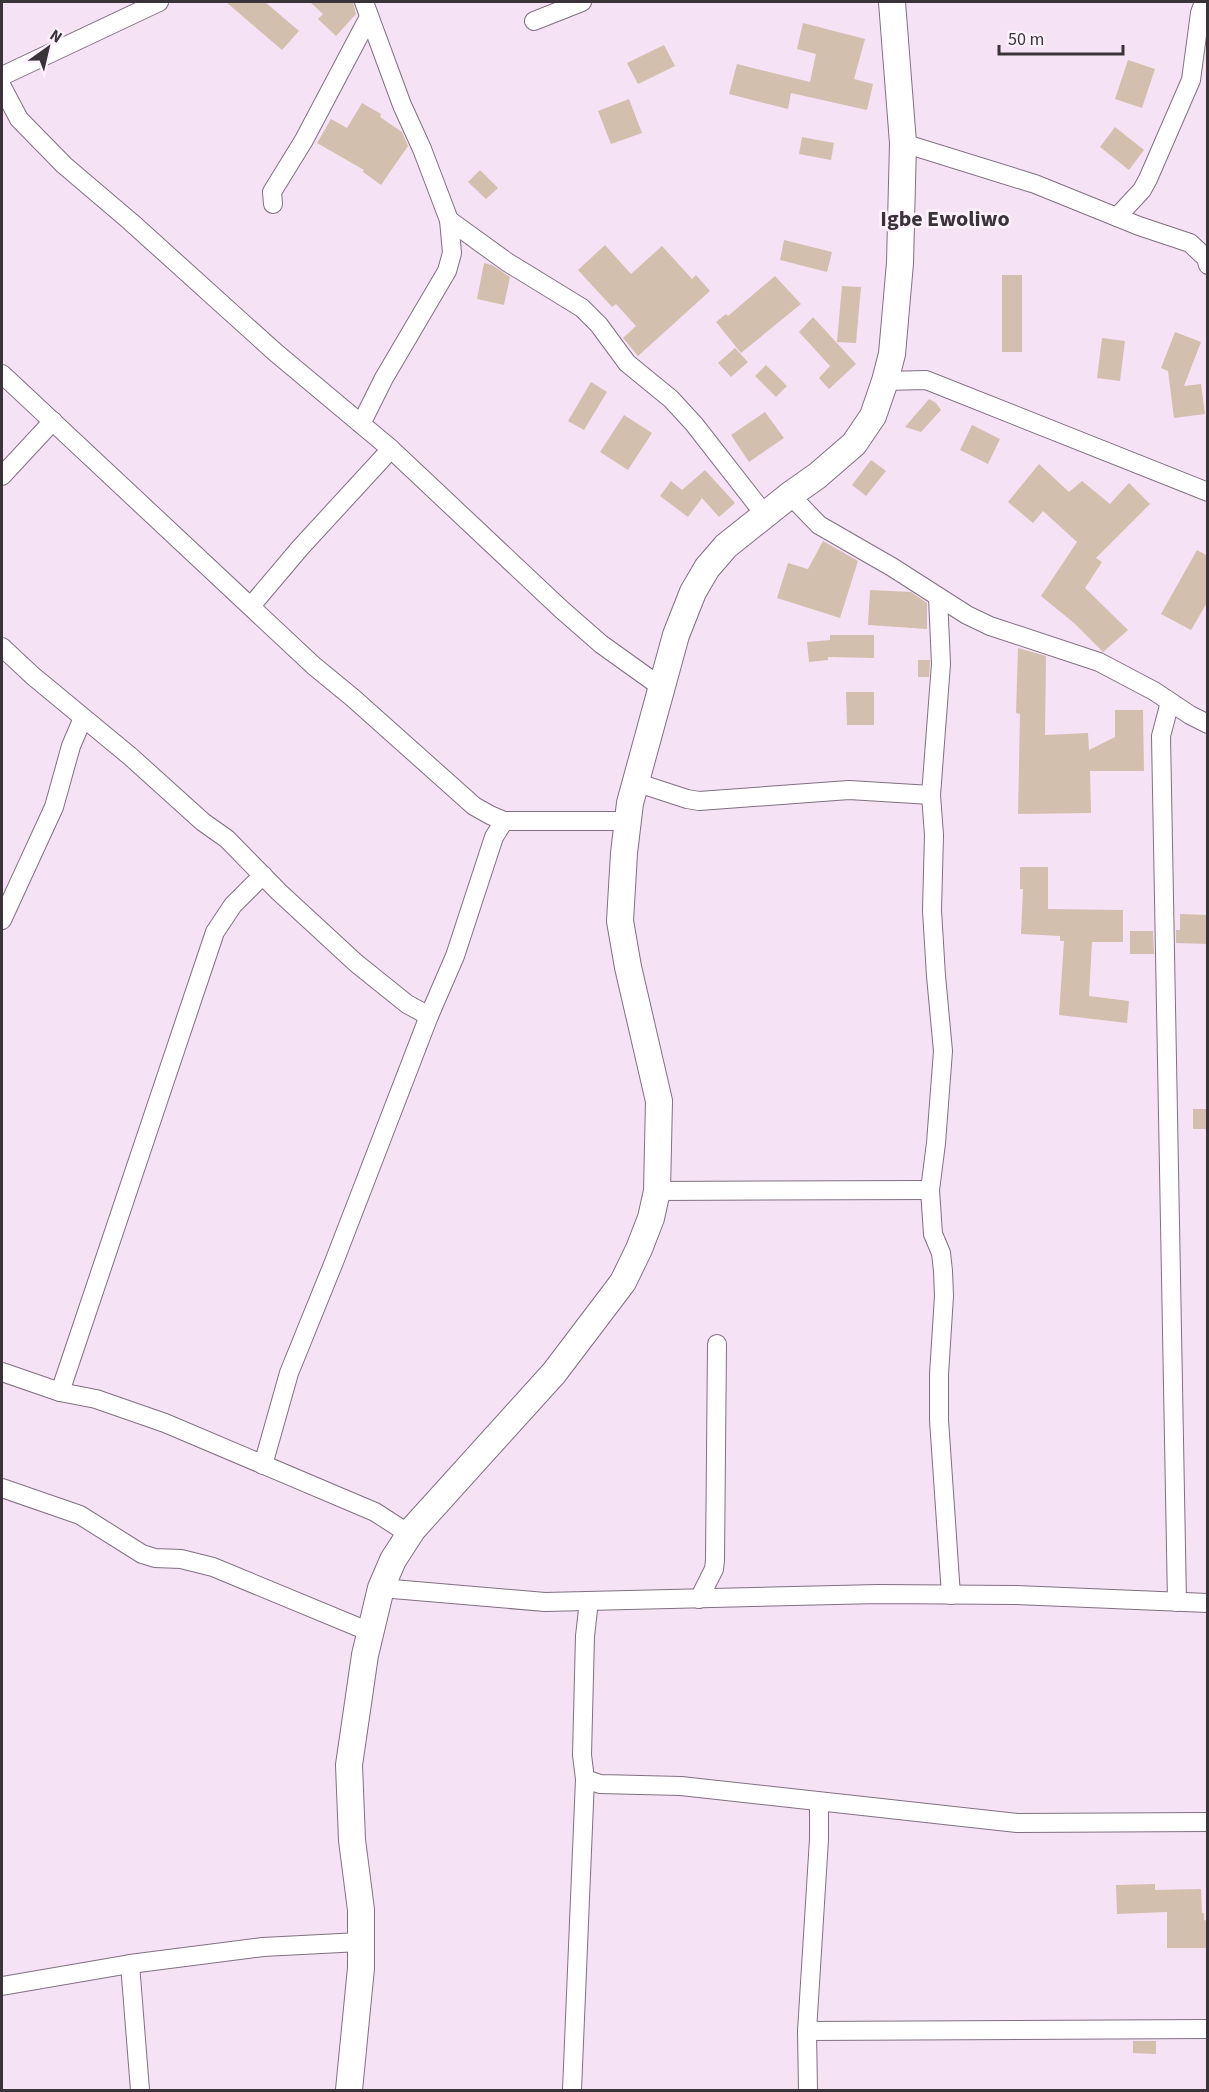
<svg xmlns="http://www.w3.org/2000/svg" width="1209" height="2092" viewBox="0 0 1209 2092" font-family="'Source Sans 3',sans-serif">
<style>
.building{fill:#d3bfae}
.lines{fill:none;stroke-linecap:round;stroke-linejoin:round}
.street-casing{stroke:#817081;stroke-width:20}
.secondary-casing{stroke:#817081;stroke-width:28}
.street{stroke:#fff;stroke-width:18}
.secondary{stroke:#fff;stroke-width:26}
.labels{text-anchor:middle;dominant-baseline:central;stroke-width:5;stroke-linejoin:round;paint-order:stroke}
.quarter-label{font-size:22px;font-weight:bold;fill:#3a333a;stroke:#fef2fe}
</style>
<rect width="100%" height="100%" fill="#f6e2f5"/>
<g class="building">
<path d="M 226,2 L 265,2 L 299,31 L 282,50 Z"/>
<path d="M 310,2 L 353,2 L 356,14 L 336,36 L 318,19 L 323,14 Z"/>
<path d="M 803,23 L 865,39 L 854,79 L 873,84 L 867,110 L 791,93 L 788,109 L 729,94 L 737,64 L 810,82 L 816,54 L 797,49 Z"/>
<path d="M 664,45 L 675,66 L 638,84 L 627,63 Z"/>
<path d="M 1128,60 L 1155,69 L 1142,108 L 1115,99 Z"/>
<path d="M 629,99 L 642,133 L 611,144 L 598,111 Z"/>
<path d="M 362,103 L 381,114 L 380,117 L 402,132 L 408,146 L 381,185 L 363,172 L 364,170 L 317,143 L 331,119 L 347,128 Z"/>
<path d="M 1115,127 L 1144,150 L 1129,170 L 1100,147 Z"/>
<path d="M 802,137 L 834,143 L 831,160 L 799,154 Z"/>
<path d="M 480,170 L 498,188 L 486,199 L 468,182 Z"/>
<path d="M 784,240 L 832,252 L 827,272 L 780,260 Z"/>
<path d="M 605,245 L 631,274 L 662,246 L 692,279 L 696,275 L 710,291 L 638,356 L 623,338 L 636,326 L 616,304 L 612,307 L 578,270 Z"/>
<path d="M 484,263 L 492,265 L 510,277 L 504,305 L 477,299 Z"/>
<rect x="1002" y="275" width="20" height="77"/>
<path d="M 775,276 L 801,304 L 741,353 L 716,322 L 726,314 L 728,316 Z"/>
<path d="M 842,286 L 861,287 L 856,343 L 837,342 Z"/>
<path d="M 813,317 L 856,364 L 829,389 L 819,378 L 830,366 L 799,332 Z"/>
<path d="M 1175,332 L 1201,342 L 1184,386 L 1201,384 L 1205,414 L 1174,418 L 1168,371 L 1161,368 Z"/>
<path d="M 1102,338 L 1125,341 L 1120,381 L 1097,378 Z"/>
<path d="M 735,348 L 748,362 L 731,377 L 718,363 Z"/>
<path d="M 766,365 L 787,386 L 776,397 L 755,376 Z"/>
<path d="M 591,382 L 607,392 L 584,430 L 568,421 Z"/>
<path d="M 929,399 L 936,403 L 941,410 L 921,432 L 905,427 Z"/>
<path d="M 765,412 L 784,438 L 749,462 L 731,435 Z"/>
<path d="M 624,415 L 652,433 L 628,470 L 600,452 Z"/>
<path d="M 972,425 L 1000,439 L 988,464 L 960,450 Z"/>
<path d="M 871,460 L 886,471 L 866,496 L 852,485 Z"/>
<path d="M 1039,464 L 1069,492 L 1082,481 L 1110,504 L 1129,483 L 1150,504 L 1096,558 L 1102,562 L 1085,588 L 1128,630 L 1103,652 L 1074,623 L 1041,596 L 1077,542 L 1043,511 L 1033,523 L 1008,502 Z"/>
<path d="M 705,470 L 735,503 L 719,517 L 702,498 L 688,517 L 660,496 L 671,481 L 682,490 Z"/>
<path d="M 823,541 L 858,561 L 840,618 L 777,598 L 788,563 L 808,569 Z"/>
<path d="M 1197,550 L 1208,556 L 1208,601 L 1191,630 L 1161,614 Z"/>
<path d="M 870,590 L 911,592 L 927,603 L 927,629 L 868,625 Z"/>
<path d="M 830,635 L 874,635 L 874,658 L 828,657 L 828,660 L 809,662 L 807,642 L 830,640 Z"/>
<path d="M 1018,648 L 1046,656 L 1045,735 L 1088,733 L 1089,750 L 1115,737 L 1115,710 L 1143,710 L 1144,771 L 1090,771 L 1091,813 L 1018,814 L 1020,714 L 1016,713 Z"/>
<path d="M 918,660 L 930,660 L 929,677 L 918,677 Z"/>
<path d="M 846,692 L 874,692 L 874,725 L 847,725 Z"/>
<path d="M 1020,867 L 1048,867 L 1048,909 L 1123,910 L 1123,942 L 1092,942 L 1089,996 L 1129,1001 L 1127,1023 L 1059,1015 L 1064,941 L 1060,941 L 1060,936 L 1021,934 L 1023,889 L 1020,889 Z"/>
<path d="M 1180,914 L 1208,915 L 1208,944 L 1176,943 L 1176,930 L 1180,930 Z"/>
<path d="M 1130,931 L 1153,931 L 1154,954 L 1130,954 Z"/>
<rect x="1193" y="1109" width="15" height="20"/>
<path d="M 1155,1884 L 1155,1890 L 1201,1889 L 1202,1913 L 1204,1913 L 1204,1920 L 1208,1921 L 1208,1948 L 1167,1948 L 1167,1912 L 1117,1914 L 1116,1885 Z"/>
<path d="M 1133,2041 L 1156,2041 L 1156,2054 L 1133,2053 Z"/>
</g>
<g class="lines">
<defs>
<g id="street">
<path d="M 364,2 L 402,105 L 422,149 L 449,220 L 507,262 L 582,308 L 599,325 L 627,363 L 671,399 L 694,424 L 765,515"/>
<path d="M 534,21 L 582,2"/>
<path d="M 2,76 L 159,2"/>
<path d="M 2,87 L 19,119 L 64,165 L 131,222 L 275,352 L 391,449 L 561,609 L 601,644 L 661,687"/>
<path d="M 903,143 L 1035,184 L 1139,226 L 1190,243 L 1206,258 L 1208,265"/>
<path d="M 273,204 L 272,192 L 304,140 L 369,17"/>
<path d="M 1117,217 L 1142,190 L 1148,179 L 1191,80 L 1200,13 L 1204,2"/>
<path d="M 2,374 L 314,666 L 353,698 L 474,806 L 490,815 L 504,821 L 627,821"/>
<path d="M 885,381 L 926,380 L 1208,492"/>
<path d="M 361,424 L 384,378 L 447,271 L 452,253 L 449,220"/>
<path d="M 2,476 L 53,421"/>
<path d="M 790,495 L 819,525 L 892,567 L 967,615 L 990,626 L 1099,662 L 1154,691 L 1190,715 L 1208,724"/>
<path d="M 938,597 L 941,664 L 931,795 L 934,835 L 932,910 L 936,976 L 943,1051 L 936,1143 L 930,1190 L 933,1234 L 941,1253 L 943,1271 L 944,1296 L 939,1374 L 939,1420 L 951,1595"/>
<path d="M 251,606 L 300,548 L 391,449"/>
<path d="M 2,647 L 33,676 L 131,757 L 203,822 L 227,839 L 279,892 L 356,963 L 407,1004 L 429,1016 L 455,956 L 494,837 L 504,821"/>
<path d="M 1170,702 L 1161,736 L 1177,1602"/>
<path d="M 635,782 L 687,799 L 699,801 L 849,790 L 931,795"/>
<path d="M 2,920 L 54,807 L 71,746 L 83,718"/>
<path d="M 657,1191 L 930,1190"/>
<path d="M 2,1372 L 60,1392 L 96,1399 L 165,1423 L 375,1512 L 409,1534"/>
<path d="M 60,1392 L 215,932 L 233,905 L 263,875"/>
<path d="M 263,1465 L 289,1373 L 334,1262 L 429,1016"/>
<path d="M 2,1488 L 80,1515 L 142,1554 L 155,1558 L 181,1559 L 213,1567 L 370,1632"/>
<path d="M 381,1588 L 545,1602 L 878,1594 L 1016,1595 L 1208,1603"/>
<path d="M 699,1599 L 714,1569 L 715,1560 L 717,1344"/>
<path d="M 589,1601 L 585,1636 L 582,1755 L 585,1779 L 600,1784 L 681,1786 L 1017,1823 L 1208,1822"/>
<path d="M 130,1964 L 140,2090"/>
<path d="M 2,1986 L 130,1964 L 263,1947 L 360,1942"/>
<path d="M 807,2031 L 1208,2029"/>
<path d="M 572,2090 L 585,1779"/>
<path d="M 808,2090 L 807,2031 L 819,1839 L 819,1802"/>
</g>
<path id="secondary" d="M 349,2090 L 361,1968 L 361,1910 L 352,1840 L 349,1765 L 365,1655 L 381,1588 L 393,1560 L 413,1529 L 554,1373 L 623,1282 L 639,1249 L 651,1218 L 657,1191 L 659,1101 L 628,967 L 620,921 L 624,853 L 630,803 L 676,635 L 693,592 L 707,568 L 726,546 L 790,495 L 817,476 L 854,444 L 873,416 L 885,381 L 892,354 L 900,263 L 903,143 L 892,2"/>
</defs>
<use href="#street" class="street-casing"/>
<use href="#secondary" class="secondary-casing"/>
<use href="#street" class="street"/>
<use href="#secondary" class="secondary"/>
</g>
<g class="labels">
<g class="quarter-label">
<text x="945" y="219">Igbe Ewoliwo</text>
</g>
</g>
<rect width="1209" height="2092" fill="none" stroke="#3a333a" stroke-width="6"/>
<g transform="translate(48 48) rotate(34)" stroke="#fef2fe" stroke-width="4.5" paint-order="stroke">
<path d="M0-4.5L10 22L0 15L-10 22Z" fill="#3a333a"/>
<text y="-9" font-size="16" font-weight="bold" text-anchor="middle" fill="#3a333a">N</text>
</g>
<path d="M999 45v9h124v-9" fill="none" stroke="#3a333a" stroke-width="3"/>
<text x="1008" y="45" font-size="18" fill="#3a333a" stroke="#fef2fe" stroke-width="4.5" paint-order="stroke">50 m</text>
</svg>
